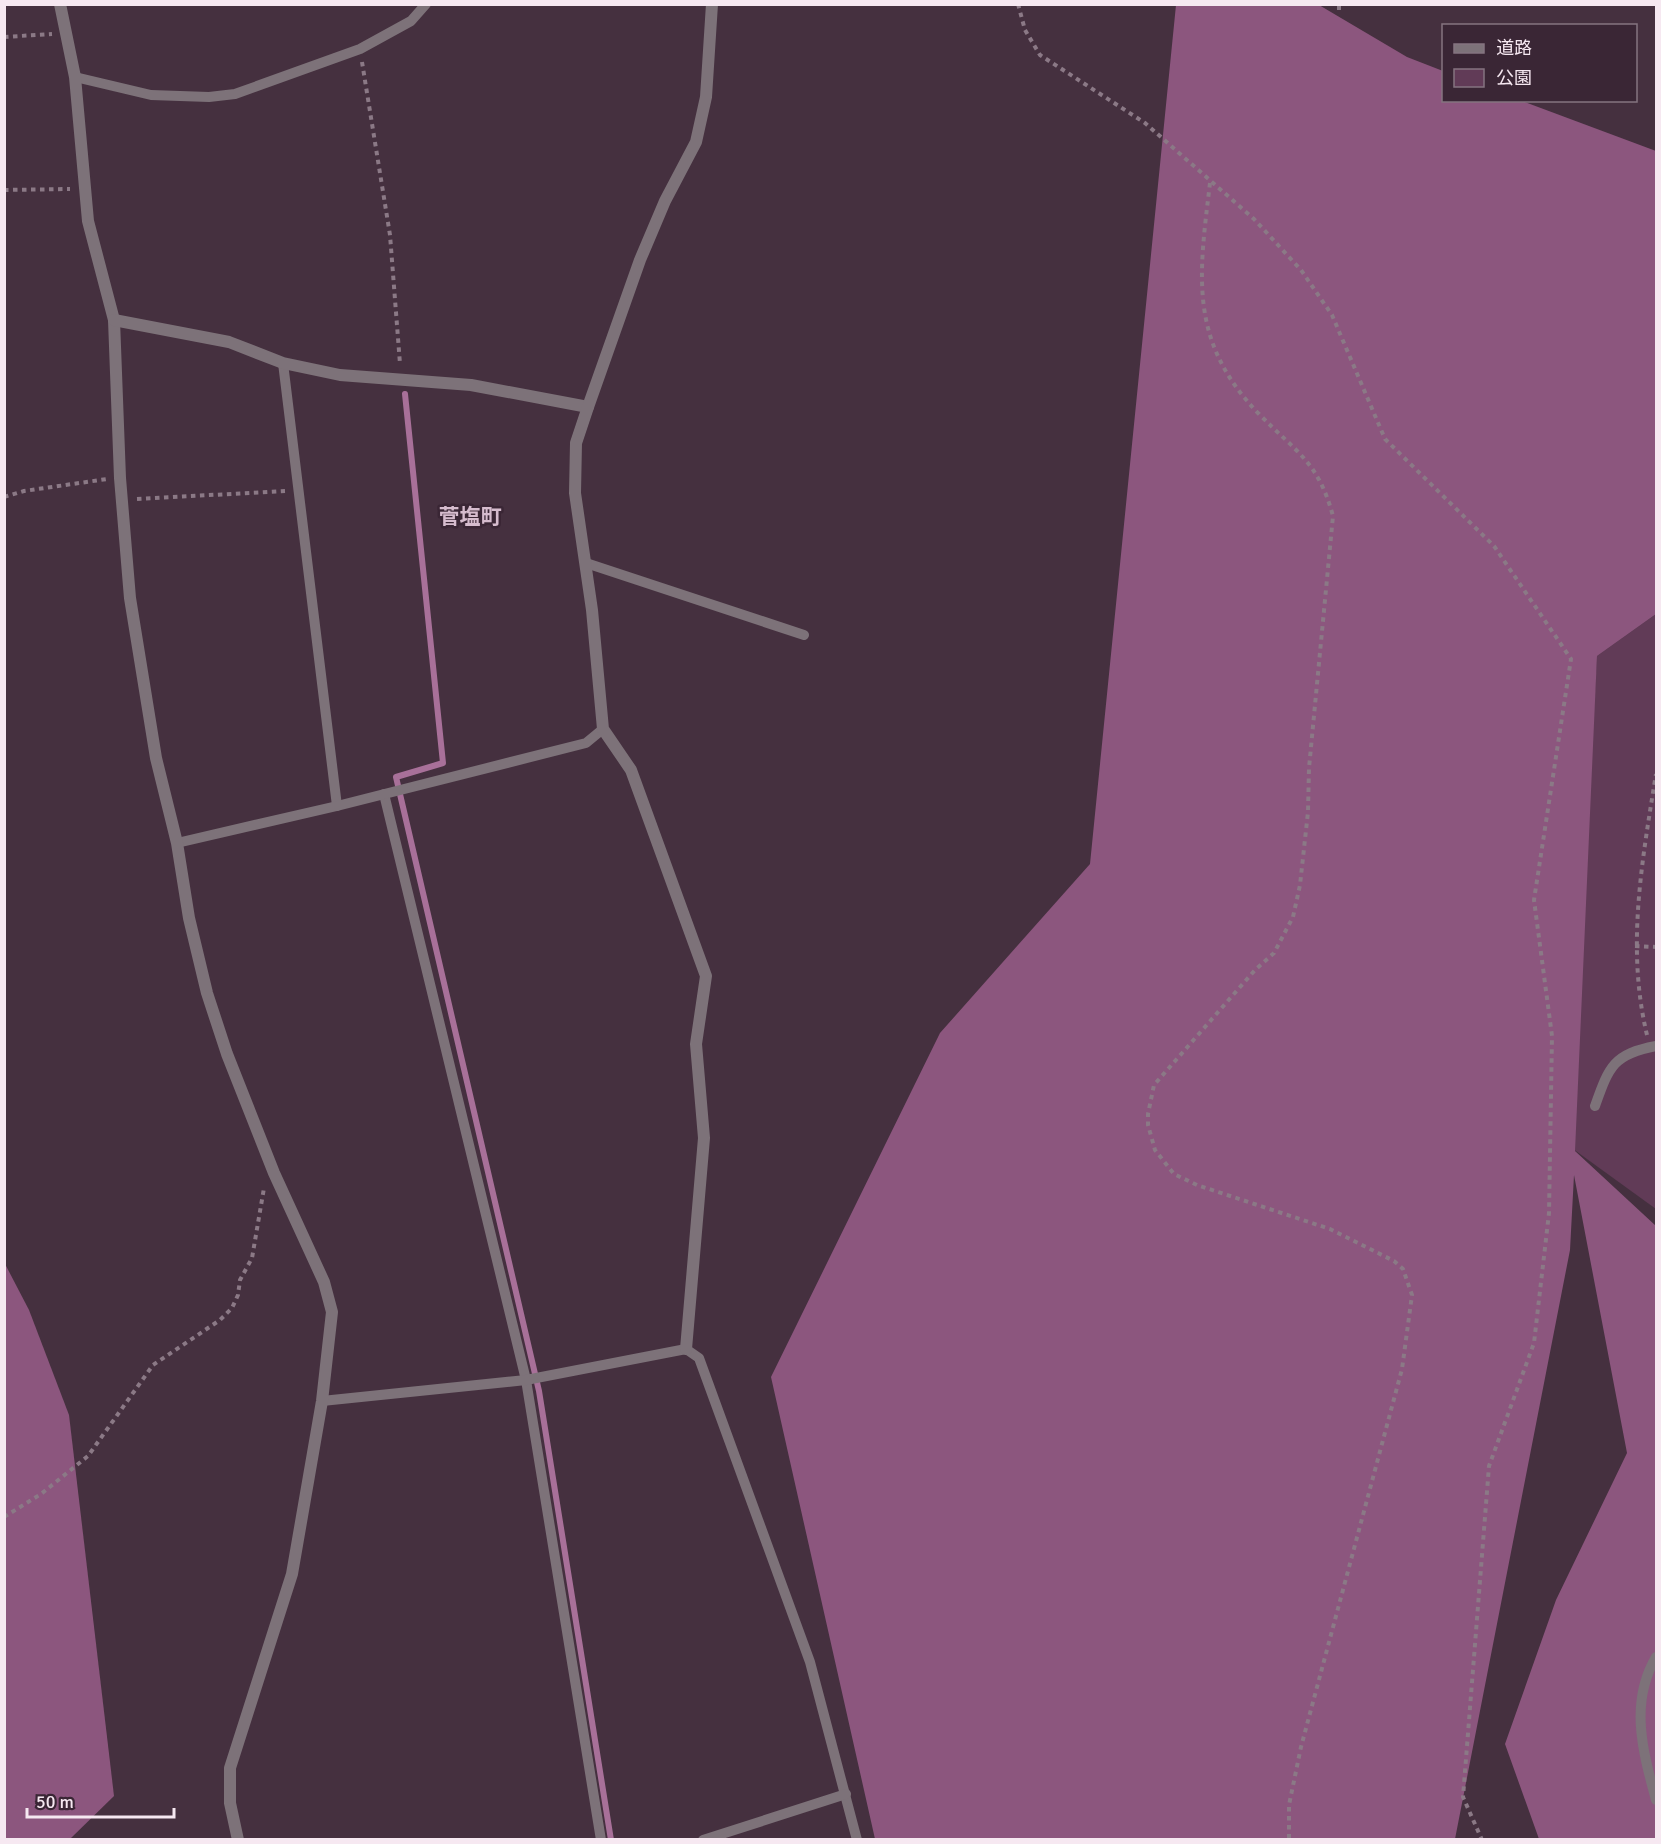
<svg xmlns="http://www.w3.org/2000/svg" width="1661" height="1844" viewBox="0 0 1661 1844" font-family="Signika,'Noto Sans JP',sans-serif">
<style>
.green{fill:#613b57}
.forest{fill:#8c567e}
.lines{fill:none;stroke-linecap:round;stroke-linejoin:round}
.stream{stroke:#a87099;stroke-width:6}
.path{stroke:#8b7986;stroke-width:4;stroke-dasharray:4.5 4.5;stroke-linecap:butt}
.service{stroke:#7d7279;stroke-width:10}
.minor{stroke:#7d7279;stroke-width:12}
.labels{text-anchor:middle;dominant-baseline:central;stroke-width:5;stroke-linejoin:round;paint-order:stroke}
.quarter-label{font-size:21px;font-weight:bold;fill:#d6bcce;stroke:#3a2635}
</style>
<rect width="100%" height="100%" fill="#45303f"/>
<path class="green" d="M 1656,614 L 1656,1209 L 1569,1146 L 1597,656 Z"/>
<g class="forest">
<path d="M 1176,5 L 1319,5 L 1407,57 L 1443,71 L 1444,100 L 1522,101 L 1656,151 L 1656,614 L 1597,656 L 1575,1151 L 1656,1226 L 1656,1839 L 1539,1839 L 1505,1744 L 1556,1600 L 1627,1453 L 1574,1175 L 1570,1250 L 1455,1839 L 875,1839 L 771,1377 L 940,1033 L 1090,864 Z"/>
<path d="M 4,1262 L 29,1310 L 69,1415 L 114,1796 L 70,1839 L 5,1839 Z"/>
</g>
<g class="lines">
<path class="stream" d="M 405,394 L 443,763 L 396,777 L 539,1391 L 611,1840"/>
<g class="path">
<path d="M 1018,4 L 1025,30 L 1040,55 L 1145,123 L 1254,219 L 1301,270 L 1332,315 L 1385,439 L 1494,546 L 1571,659 L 1534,900 L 1552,1036 L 1549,1213 L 1534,1343 L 1489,1466 L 1463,1797 L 1482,1840"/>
<path d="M 1339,10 L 1339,4"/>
<path d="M 4,37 L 52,34"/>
<path d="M 362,62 L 390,235 L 400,364"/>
<path d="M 1210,183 C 1199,275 1188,341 1259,414 C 1296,452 1318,461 1333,516 L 1309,768 L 1308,812 L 1300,885 L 1293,917 L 1274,953 L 1255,970 L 1154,1085 L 1148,1114 L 1148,1125 L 1155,1150 L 1174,1174 L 1197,1185 L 1330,1229 L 1394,1261 L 1403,1269 L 1412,1295 L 1402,1369 L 1301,1747 L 1289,1805 L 1289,1840"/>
<path d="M 4,190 L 70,189"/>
<path d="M 4,497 L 24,491 L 107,479"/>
<path d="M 137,499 L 285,491"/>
<path d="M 1635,946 L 1656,947"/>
<path d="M 1647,1035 C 1626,948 1642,861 1656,774"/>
<path d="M 4,1517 L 41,1494 L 88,1456 L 153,1365 L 220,1320 L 232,1308 L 238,1295 L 240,1280 L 252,1258 L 264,1188"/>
</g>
<g class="service">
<path d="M 75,77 L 151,95 L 209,97 L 235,94 L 360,49 L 411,21 L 426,4"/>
<path d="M 283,363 L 337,806"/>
<path d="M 586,563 L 804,635"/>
<path d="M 384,794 L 526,1380 L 601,1840"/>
<path d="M 177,843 L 337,806 L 586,743 L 603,729"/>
<path d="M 1595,1106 C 1609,1067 1613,1054 1656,1046"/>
<path d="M 322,1401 L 526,1380 L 686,1349 L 699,1358 L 810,1662 L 857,1840"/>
<path d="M 1656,1657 C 1629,1703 1643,1752 1656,1800"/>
<path d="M 703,1840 L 846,1794"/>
</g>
<g class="minor">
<path d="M 60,4 L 75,77 L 88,221 L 114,320 L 120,478 L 130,598 L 156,758 L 177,843 L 189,918 L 207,993 L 227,1054 L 274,1173 L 324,1282 L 332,1312 L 322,1401 L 292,1574 L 230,1768 L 230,1803 L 238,1840"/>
<path d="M 114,320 L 229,342 L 283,363 L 340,375 L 471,385 L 588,407"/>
<path d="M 686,1349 L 704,1138 L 696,1044 L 706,976 L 631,770 L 603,729 L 592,610 L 575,493 L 576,443 L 588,407 L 640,260 L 665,201 L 696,142 L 706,97 L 712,4"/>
</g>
</g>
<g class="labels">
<g class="quarter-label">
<text x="470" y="517">菅塩町</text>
</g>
</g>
<rect width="1661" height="1844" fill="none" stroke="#f6e8f1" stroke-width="12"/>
<rect x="1442" y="24" width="195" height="78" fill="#3a2635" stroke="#857480" stroke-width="1.5"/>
<rect x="1454" y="44" width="30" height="9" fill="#7d7279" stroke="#857480" stroke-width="1.5"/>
<text x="1496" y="54" font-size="18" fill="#f6e8f1">道路</text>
<rect x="1454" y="69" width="30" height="18" fill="#613b57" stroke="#857480" stroke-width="1.5"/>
<text x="1496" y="84" font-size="18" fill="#f6e8f1">公園</text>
<path d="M27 1808v9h147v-9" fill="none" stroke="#f6e8f1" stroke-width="3"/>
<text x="36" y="1808" font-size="18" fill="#f6e8f1" stroke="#3a2635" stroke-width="4.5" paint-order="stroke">50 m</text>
</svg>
